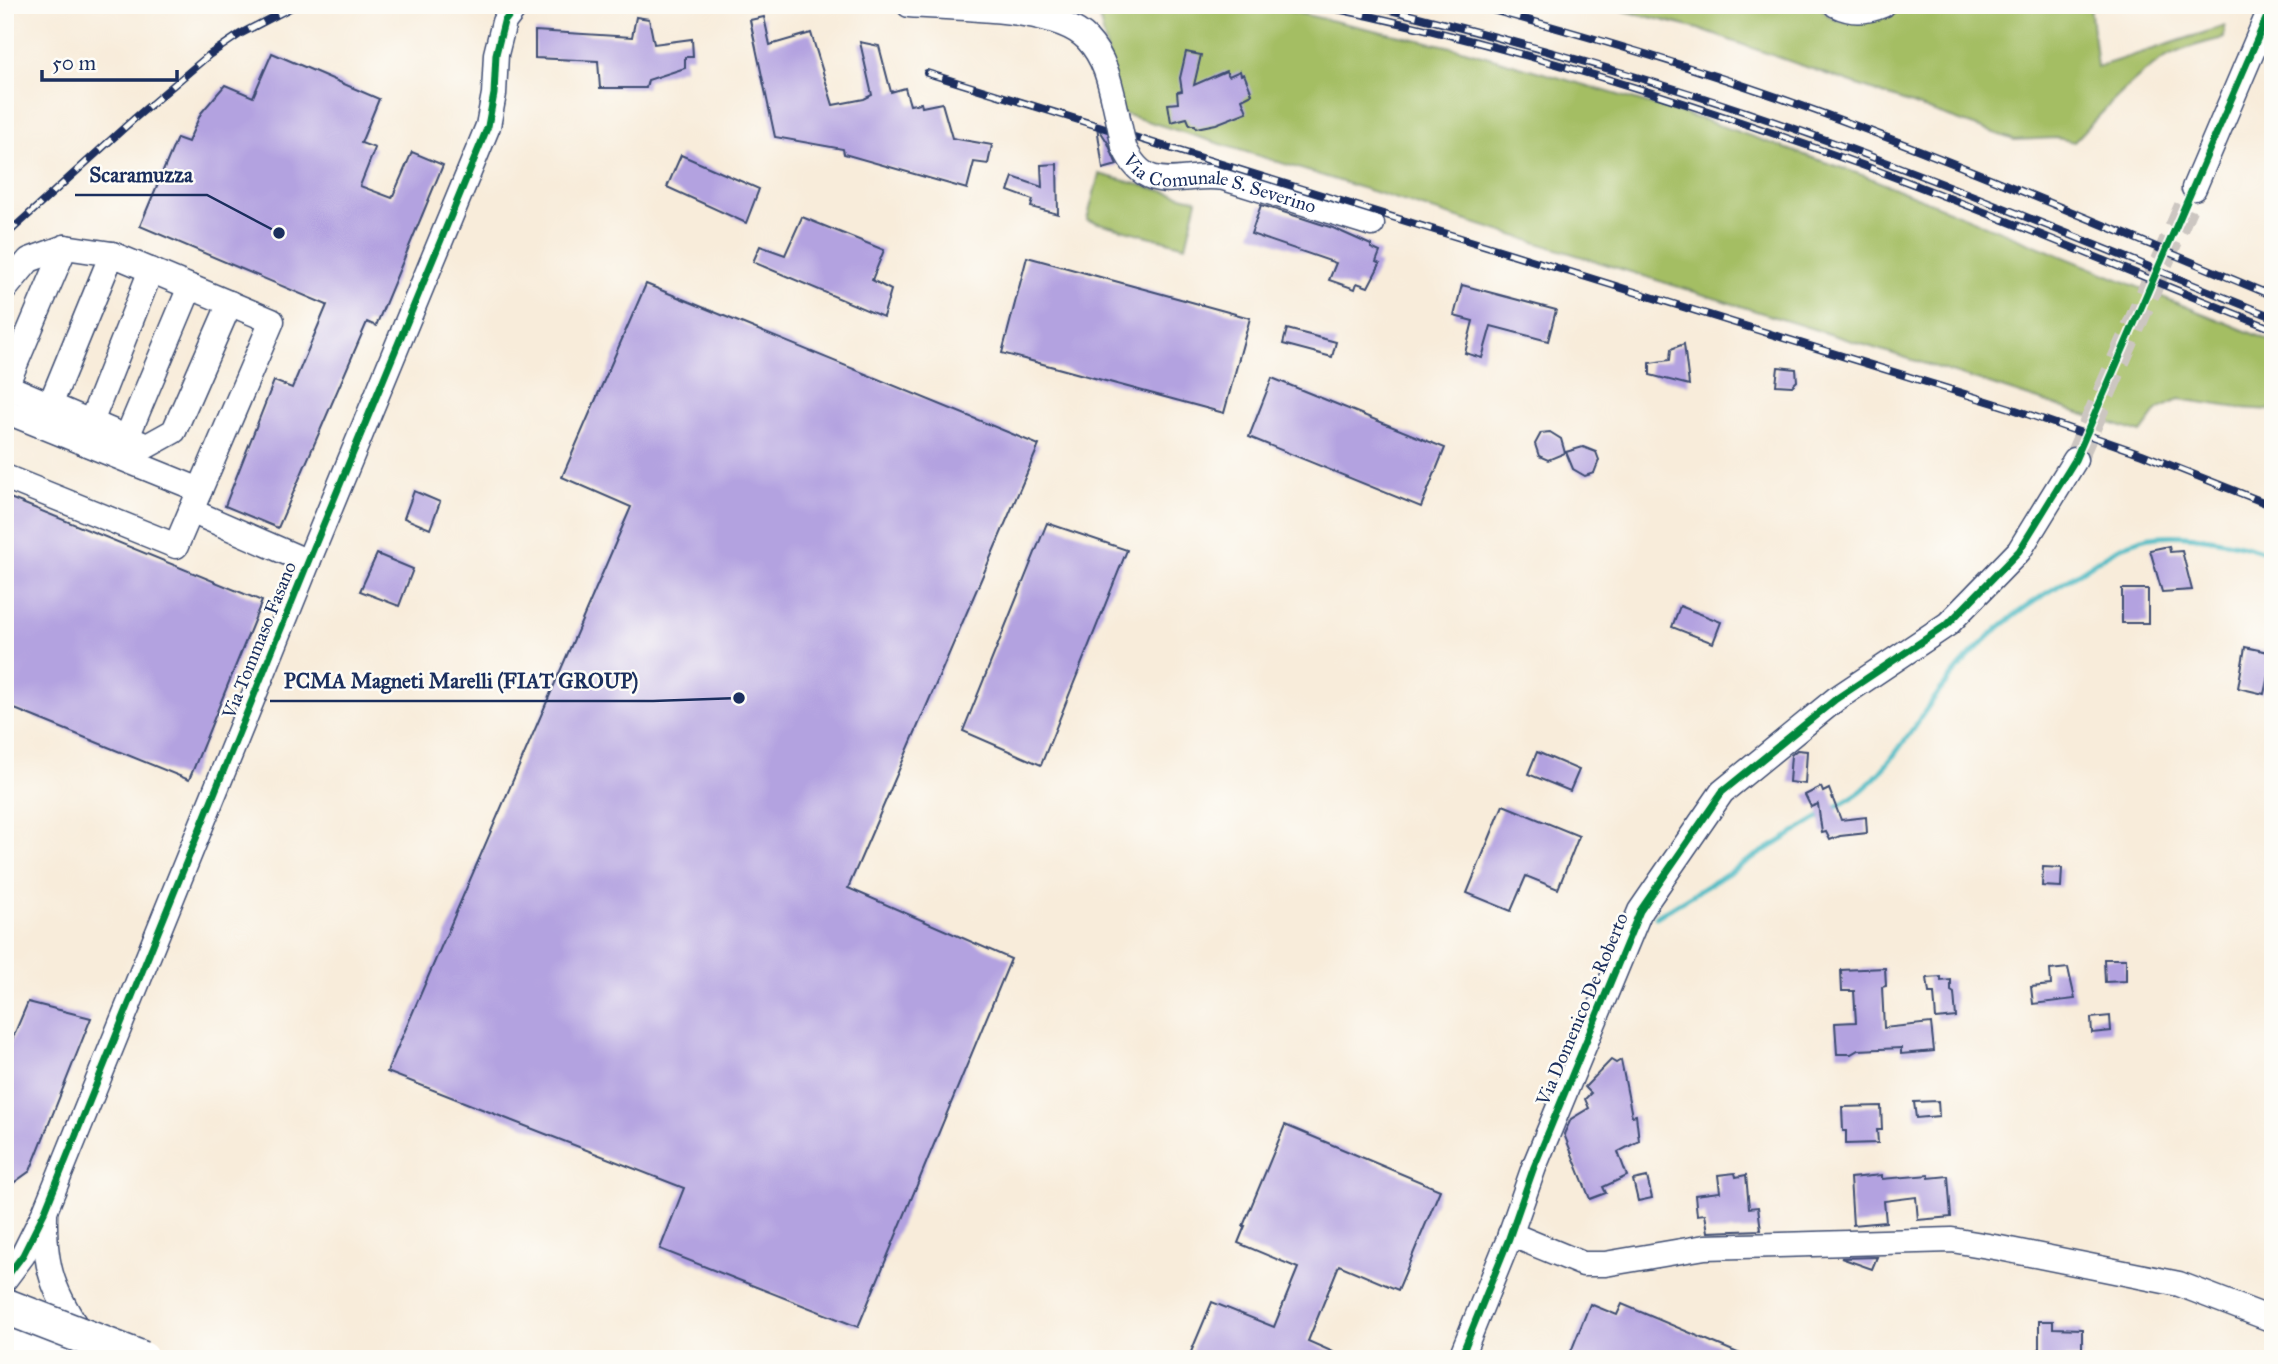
<svg xmlns="http://www.w3.org/2000/svg" width="2278" height="1364" viewBox="0 0 2278 1364" font-family="'IM FELL Great Primer',serif">
<style>
.green{fill:#a4be64;stroke:#607661;stroke-width:2}
.lines{fill:none;stroke-linecap:round;stroke-linejoin:round}
.stream{stroke:#4bbac3;stroke-width:5}
.building{fill:#b3a2e0}
.minor-tunnel{stroke:#ccc6c1;stroke-width:24;stroke-dasharray:24 12;stroke-linecap:butt}
.minor-casing{stroke:#3c4b71;stroke-width:27}
.highway-casing{stroke:#3c4b71;stroke-width:38}
.minor{stroke:#fff;stroke-width:24}
.highway{stroke:#fff;stroke-width:35}
.rail-casing{stroke:#1b2f5e;stroke-width:8}
.rail{stroke:#fdfcf7;stroke-width:5;stroke-dasharray:16;stroke-linecap:butt}
.minor-bridge-casing{stroke:#3c4b71;stroke-width:27;stroke-linecap:butt}
.highway-bridge-casing{stroke:#3c4b71;stroke-width:38;stroke-linecap:butt}
.minor-bridge{stroke:#fff;stroke-width:24}
.highway-bridge{stroke:#fff;stroke-width:35}
.cycleway-casing{stroke:#fdfcf7;stroke-width:11}
.cycleway{stroke:#00873e;stroke-width:7}
.labels{text-anchor:middle;dominant-baseline:central;stroke-width:5;stroke-linejoin:round;paint-order:stroke}
.street-label{font-size:19px;fill:#1b2f5e;stroke:#fdfcf7}
.leader{fill:none;stroke:#1b2f5e;stroke-width:2.5}
.callout-dot{fill:#1b2f5e;stroke:#fdfcf7;stroke-width:2.5}
.callout-label{font-size:21px;text-anchor:middle;font-weight:bold;fill:#1b2f5e;stroke:#fdfcf7;stroke-width:5;stroke-linejoin:round;paint-order:stroke}
</style>
<rect width="100%" height="100%" fill="#fdfcf7"/>
<filter id="ink" filterUnits="userSpaceOnUse"><feTurbulence type="fractalNoise" baseFrequency=".0143" numOctaves="2"/><feDisplacementMap in="SourceGraphic" scale="14" xChannelSelector="R" yChannelSelector="G"/><feConvolveMatrix kernelMatrix="1 2 1 2 8 2 1 2 1" color-interpolation-filters="sRGB"/></filter>
<filter id="wash" filterUnits="userSpaceOnUse"><feTurbulence type="fractalNoise" baseFrequency=".00686" numOctaves="4" result="noise"/><feDisplacementMap in="SourceGraphic" scale="28" xChannelSelector="R" yChannelSelector="G"/><feGaussianBlur stdDeviation="1.57" result="paint"/><feColorMatrix in="noise" values="0 0 0 0 0 0 0 0 0 0 0 0 0 0 0 0 0 1.4 0 .05"/><feComposite in="paint" operator="in"/></filter>
<g filter="url(#wash)">
<rect width="100%" height="100%" fill="#f8ecda"/>
<g class="green">
<path d="M 951,5 L 1261,5 L 1465,50 L 1707,121 L 1865,176 L 2273,342 L 2273,410 L 2239,408 L 2179,399 L 2158,410 L 2141,433 L 1980,381 L 1121,113 L 1098,11 L 1087,9 L 1078,16 Z"/>
<path d="M 1600,5 L 1820,5 C 1837,36 1875,17 1899,5 L 2065,5 L 2066,7 L 2090,5 L 2097,67 L 2225,26 L 2224,38 C 2203,43 2175,50 2157,63 C 2126,85 2100,115 2074,142 L 2057,138 L 2014,140 L 1698,29 Z"/>
<path d="M 1099,174 L 1197,200 L 1186,246 L 1087,220 Z"/>
</g>
<g class="lines">
<path class="stream" d="M 1656,917 L 1856,795 C 1893,766 1914,723 1943,687 C 1962,663 1985,638 2010,619 C 2029,603 2051,591 2072,577 C 2099,560 2125,539 2158,536 C 2191,533 2242,543 2273,555"/>
</g>
<g id="blocks">
<g class="building">
<path d="M 636,17 L 649,19 L 654,44 L 692,39 L 693,57 L 685,57 L 685,68 L 648,80 L 646,88 L 600,88 L 598,61 L 535,58 L 535,31 L 632,37 Z"/>
<path d="M 764,17 L 770,45 L 811,33 L 833,105 L 864,99 L 872,95 L 860,42 L 879,46 L 891,92 L 905,88 L 910,105 L 921,103 L 922,107 L 942,103 L 952,138 L 992,145 L 988,164 L 974,162 L 967,189 L 844,154 L 843,149 L 775,137 L 750,20 Z"/>
<path d="M 1186,52 L 1201,55 L 1194,85 L 1226,71 L 1229,76 L 1240,71 L 1241,75 L 1244,74 L 1252,94 L 1242,99 L 1247,112 L 1216,124 L 1196,128 L 1195,125 L 1190,125 L 1187,118 L 1171,122 L 1168,104 L 1178,103 L 1177,92 L 1182,91 L 1180,78 Z"/>
<path d="M 272,53 L 379,99 L 361,143 L 375,148 L 360,186 L 392,198 L 412,152 L 443,165 L 376,326 L 367,322 L 278,528 L 225,506 L 274,381 L 292,388 L 327,305 L 140,226 L 177,138 L 188,142 L 201,113 L 225,85 L 253,97 Z"/>
<path d="M 1097,126 L 1108,143 L 1117,165 L 1103,169 Z"/>
<path d="M 681,155 L 759,189 L 746,223 L 667,187 Z"/>
<path d="M 1057,164 L 1058,214 L 1031,207 L 1033,200 L 1008,191 L 1013,177 L 1042,187 L 1041,165 Z"/>
<path d="M 1261,205 L 1333,228 L 1371,245 L 1371,248 L 1380,252 L 1376,262 L 1380,264 L 1368,287 L 1357,283 L 1355,289 L 1329,280 L 1336,263 L 1251,234 Z"/>
<path d="M 802,217 L 884,250 L 872,280 L 891,290 L 883,317 L 753,262 L 760,246 L 785,255 Z"/>
<path d="M 1027,257 L 1250,318 L 1224,413 L 1002,353 Z"/>
<path d="M 646,284 L 1039,445 L 848,888 L 1011,959 L 858,1327 L 660,1249 L 684,1188 L 387,1072 L 631,507 L 562,477 Z"/>
<path d="M 1462,285 L 1556,310 L 1548,341 L 1491,326 L 1482,358 L 1465,353 L 1473,321 L 1454,316 Z"/>
<path d="M 1287,329 L 1336,342 L 1332,357 L 1283,344 Z"/>
<path d="M 1684,344 L 1689,385 L 1650,375 L 1650,363 L 1670,360 L 1671,349 Z"/>
<path d="M 1778,367 L 1796,369 L 1797,381 L 1792,386 L 1776,385 Z"/>
<path d="M 1272,378 L 1445,448 L 1421,507 L 1249,437 Z"/>
<path d="M 1550,432 L 1561,439 L 1565,453 L 1548,460 L 1539,456 L 1535,444 L 1541,433 Z"/>
<path d="M 1583,447 L 1596,452 L 1599,460 L 1594,473 L 1585,476 L 1573,469 L 1566,452 Z"/>
<path d="M 414,491 L 440,502 L 430,529 L 404,518 Z"/>
<path d="M 5,496 L 262,601 L 189,780 L 5,705 Z"/>
<path d="M 1047,523 L 1127,550 L 1041,765 L 963,731 Z"/>
<path d="M 2169,546 L 2170,552 L 2182,551 L 2192,590 L 2162,592 L 2150,550 Z"/>
<path d="M 377,554 L 413,569 L 399,606 L 360,591 Z"/>
<rect x="2122" y="589" width="26" height="34"/>
<path d="M 1680,606 L 1721,622 L 1713,643 L 1672,627 Z"/>
<path d="M 2245,647 L 2273,653 L 2264,694 L 2238,688 Z"/>
<path d="M 1797,750 L 1807,751 L 1805,784 L 1789,782 L 1791,755 Z"/>
<path d="M 1537,752 L 1579,770 L 1570,791 L 1528,774 Z"/>
<path d="M 1821,787 L 1823,792 L 1829,789 L 1841,820 L 1866,817 L 1867,833 L 1840,836 L 1830,840 L 1826,832 L 1822,833 L 1818,804 L 1811,807 L 1805,795 Z"/>
<path d="M 1503,805 L 1579,836 L 1558,889 L 1526,876 L 1511,911 L 1467,893 Z"/>
<path d="M 2043,867 L 2062,868 L 2061,887 L 2042,886 Z"/>
<path d="M 2104,959 L 2126,959 L 2126,981 L 2105,982 Z"/>
<path d="M 1885,968 L 1886,986 L 1882,987 L 1884,1028 L 1931,1023 L 1934,1051 L 1901,1054 L 1901,1048 L 1858,1050 L 1851,1054 L 1837,1054 L 1835,1023 L 1856,1022 L 1854,991 L 1842,991 L 1841,970 Z"/>
<path d="M 2068,968 L 2075,999 L 2033,1004 L 2031,987 L 2051,985 L 2050,970 Z"/>
<path d="M 1941,977 L 1941,981 L 1951,980 L 1951,991 L 1954,993 L 1956,1017 L 1936,1019 L 1934,993 L 1929,993 L 1927,978 Z"/>
<path d="M 28,1002 L 91,1018 L 30,1171 L 5,1189 L 5,1056 Z"/>
<path d="M 2110,1016 L 2111,1031 L 2092,1033 L 2091,1018 Z"/>
<path d="M 1611,1060 L 1616,1063 L 1621,1060 L 1632,1116 L 1636,1115 L 1639,1141 L 1618,1152 L 1627,1176 L 1603,1187 L 1606,1193 L 1590,1199 L 1564,1134 L 1571,1119 L 1589,1108 L 1585,1099 L 1591,1093 L 1585,1087 Z"/>
<path d="M 1938,1101 L 1939,1116 L 1916,1118 L 1914,1102 Z"/>
<path d="M 1881,1106 L 1882,1130 L 1877,1130 L 1878,1143 L 1846,1144 L 1846,1131 L 1843,1131 L 1842,1107 Z"/>
<path d="M 1285,1125 L 1440,1190 L 1398,1290 L 1339,1265 L 1308,1341 L 1349,1359 L 1188,1359 L 1212,1302 L 1274,1327 L 1289,1290 L 1298,1268 L 1238,1243 L 1245,1226 L 1243,1226 Z"/>
<path d="M 1735,1173 L 1736,1177 L 1746,1175 L 1749,1208 L 1758,1207 L 1761,1230 L 1708,1232 L 1705,1214 L 1697,1215 L 1695,1195 L 1720,1192 L 1718,1175 Z"/>
<path d="M 1882,1175 L 1882,1179 L 1929,1175 L 1929,1178 L 1948,1176 L 1951,1217 L 1918,1220 L 1916,1197 L 1884,1201 L 1886,1222 L 1853,1225 L 1850,1178 Z"/>
<path d="M 1647,1177 L 1652,1198 L 1638,1201 L 1633,1180 Z"/>
<path d="M 1877,1257 L 1872,1269 L 1841,1258 Z"/>
<path d="M 1590,1304 L 1617,1315 L 1622,1304 L 1752,1359 L 1568,1359 Z"/>
<path d="M 2039,1321 L 2053,1321 L 2053,1328 L 2082,1329 L 2082,1357 L 2039,1359 Z"/>
</g>
</g>
</g>
<g filter="url(#ink)">
<use href="#blocks" fill-opacity="0" stroke="#3c4b71" stroke-width="2"/>
<g class="lines">
<path class="minor-tunnel" d="M 2075,460 L 2194,188"/>
<defs>
<g id="minor">
<path d="M 909,5 C 956,9 1055,6 1087,39 C 1107,60 1111,88 1117,114"/>
<path d="M 1836,5 C 1852,13 1867,12 1883,5"/>
<path id="s1" d="M 1124,147 C 1148,200 1183,171 1224,178 L 1372,224"/>
<path d="M 2194,188 L 2272,5"/>
<path d="M 65,247 L 6,386 L 147,446 L 174,431 L 230,303"/>
<path d="M 5,289 L 29,260 L 65,247 L 112,254 L 272,321 L 176,546 L 5,477"/>
<path d="M 50,405 L 112,254"/>
<path d="M 5,411 L 200,490"/>
<path d="M 91,422 L 151,270"/>
<path d="M 127,437 L 190,287"/>
<path d="M 191,511 L 308,562"/>
<path d="M 45,1215 C 44,1272 54,1290 83,1338"/>
<path d="M 1510,1234 L 1583,1264 L 1605,1264 L 1705,1247 L 1952,1240 L 2000,1248 L 2179,1284 L 2273,1320"/>
<path d="M 5,1279 L 23,1255 L 45,1211 L 308,562 L 488,126 L 494,94 L 496,54 L 504,22 L 517,5"/>
<path d="M 1460,1359 L 1508,1241 L 1534,1167 L 1640,911 L 1722,792 L 1836,699 L 1948,624 L 2019,551 L 2075,460"/>
</g>
<path id="highway" d="M 5,1340 L 55,1359"/>
</defs>
<use href="#minor" class="minor-casing"/>
<use href="#highway" class="highway-casing"/>
<use href="#minor" class="minor"/>
<use href="#highway" class="highway"/>
<defs>
<g id="rail">
<path d="M 1318,5 C 1505,43 1687,101 1865,166 C 2003,217 2137,275 2273,329"/>
<path d="M 1370,5 C 1497,36 1622,70 1746,112 C 1924,172 2098,247 2273,317"/>
<path d="M 1473,5 C 1575,32 1677,62 1777,97 C 1945,156 2109,228 2273,296"/>
<path d="M 927,73 L 2010,408 L 2142,454 L 2273,506"/>
<path d="M 5,236 L 135,118 L 209,55 L 240,34 L 296,5"/>
</g>
</defs>
<use href="#rail" class="rail-casing"/>
<use href="#rail" class="rail"/>
<defs>
<path id="minor-bridge" d="M 1117,114 L 1124,147"/>
<path id="highway-bridge" d="M 5,1306 L 142,1359"/>
</defs>
<use href="#minor-bridge" class="minor-bridge-casing"/>
<use href="#highway-bridge" class="highway-bridge-casing"/>
<use href="#minor-bridge" class="minor-bridge"/>
<use href="#highway-bridge" class="highway-bridge"/>
<defs>
<g id="cycleway">
<path d="M 5,1279 L 23,1255 L 45,1211 L 308,562 L 488,126 L 494,94 L 496,54 L 504,22 L 517,5"/>
<path d="M 1460,1359 L 1508,1241 L 1534,1167 L 1640,911 L 1722,792 L 1836,699 L 1948,624 L 2019,551 L 2075,460 L 2272,5"/>
</g>
</defs>
<use href="#cycleway" class="cycleway-casing"/>
<use href="#cycleway" class="cycleway"/>
</g>
</g>
<g class="labels">
<g class="street-label">
<text stroke="none"><textPath href="#s1" startOffset="110">Via Comunale S. Severino</textPath></text>
<text transform="translate(259 640) rotate(-68)">Via Tommaso Fasano</text>
<text transform="translate(1582 1009) rotate(-67)">Via Domenico De Roberto</text>
</g>
</g>
<path class="leader" d="M279 233L207 195H75M739 698L653 701H270"/>
<g class="callout-dot">
<circle cx="279" cy="233" r="7"/>
<circle cx="739" cy="698" r="7"/>
</g>
<g class="callout-label">
<text x="141" y="182">Scaramuzza</text>
<text x="461" y="688">PCMA Magneti Marelli (FIAT GROUP)</text>
</g>
<rect width="2278" height="1364" fill="none" stroke="#fdfcf7" stroke-width="28"/>
<path d="M42 70v10h135v-10" fill="none" stroke="#1b2f5e" stroke-width="3.5"/>
<text x="52" y="70" font-size="21" fill="#1b2f5e" stroke="#fdfcf7" stroke-width="5" paint-order="stroke">50 m</text>
</svg>
